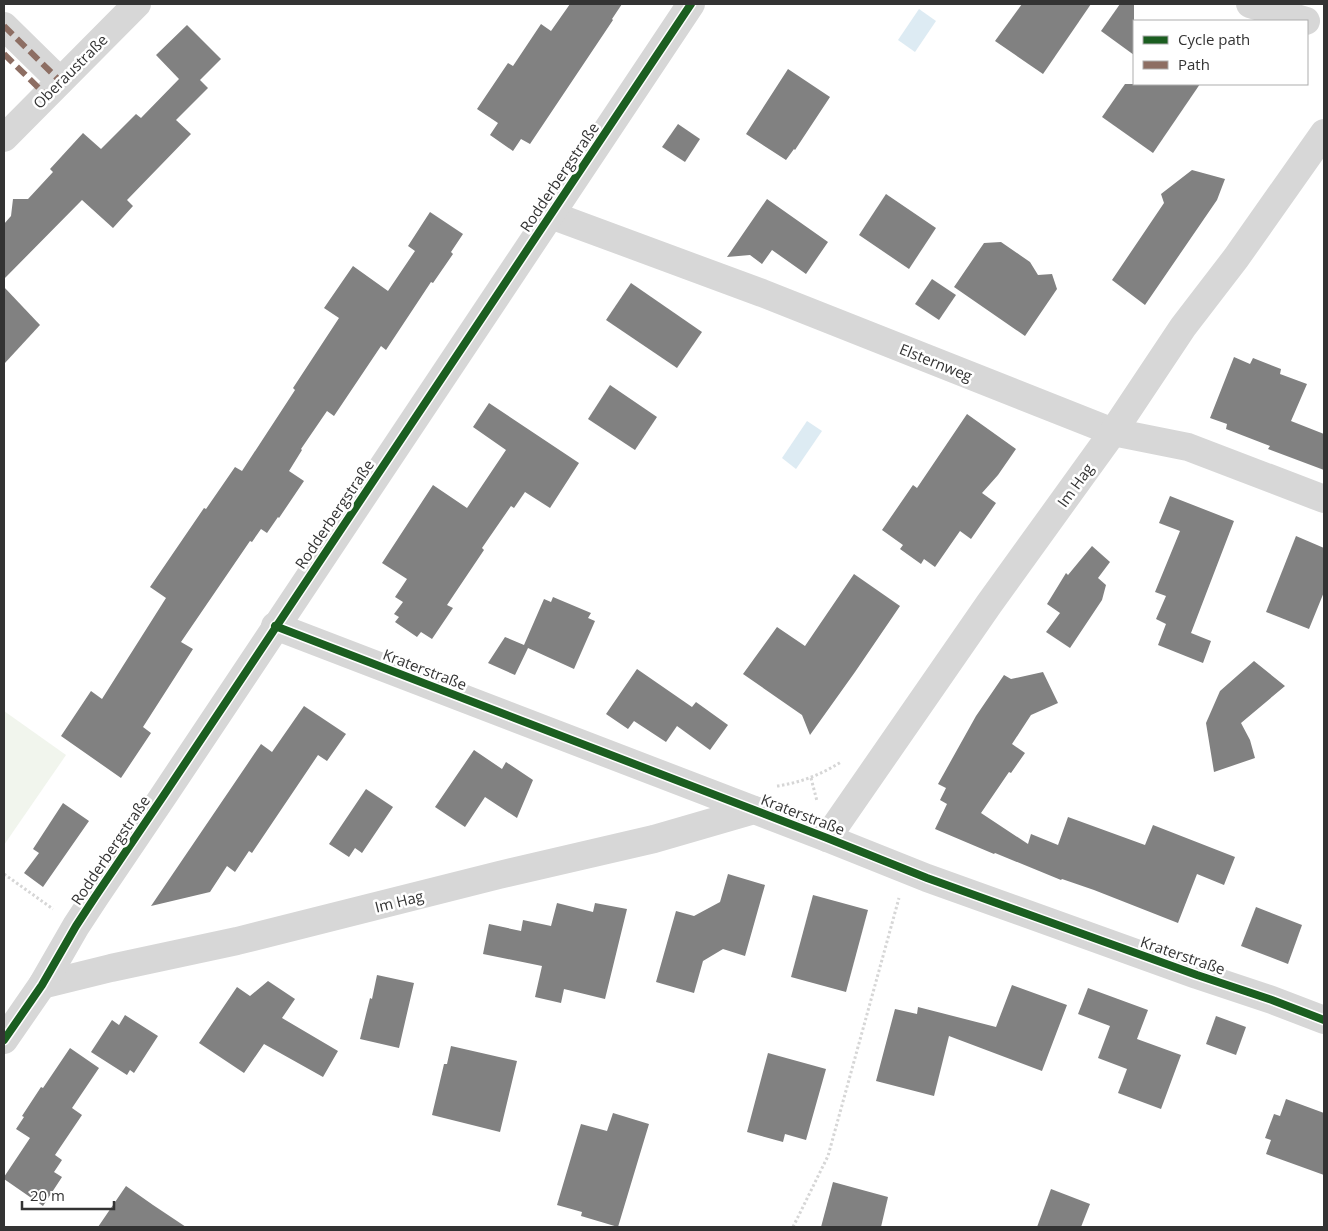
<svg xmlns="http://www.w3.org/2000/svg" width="1328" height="1231" viewBox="0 0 1328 1231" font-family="'Open Sans',sans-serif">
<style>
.green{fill:#f1f5ed}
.water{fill:#ddebf3}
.building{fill:#818181}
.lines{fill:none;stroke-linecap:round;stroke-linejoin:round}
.path{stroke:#d6d6d6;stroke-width:3;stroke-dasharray:2.5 2.5;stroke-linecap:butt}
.minor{stroke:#d7d7d7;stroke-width:28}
.quiet{stroke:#8d6e63;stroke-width:6;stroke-dasharray:12 6;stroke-linecap:butt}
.cycleway-casing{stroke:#fff;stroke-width:11}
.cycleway{stroke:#1b5e20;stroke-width:8}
.labels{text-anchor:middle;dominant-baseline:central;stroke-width:5;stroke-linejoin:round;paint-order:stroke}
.street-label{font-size:15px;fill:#333;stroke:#fff}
</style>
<rect width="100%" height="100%" fill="#fff"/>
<path class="green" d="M 4,711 L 66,755 L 4,845 Z"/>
<g class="water">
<path d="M 919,9 L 936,21 L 915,52 L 898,40 Z"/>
<path d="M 807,421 L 822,431 L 796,469 L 782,458 Z"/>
</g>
<g class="building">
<path d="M 570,4 L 622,4 L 612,19 L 613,20 L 530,144 L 521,139 L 513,151 L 490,135 L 498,123 L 477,109 L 508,63 L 513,66 L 541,24 L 551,31 Z"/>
<path d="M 1022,4 L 1091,4 L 1043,74 L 995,41 Z"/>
<path d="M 1120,4 L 1134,4 L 1134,55 L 1101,31 Z"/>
<path d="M 187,25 L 221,59 L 200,80 L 208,88 L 176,120 L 191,134 L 127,200 L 133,206 L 113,228 L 82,200 L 4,279 L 4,224 L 11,216 L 13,199 L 28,199 L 53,172 L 50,169 L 83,133 L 101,149 L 136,114 L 141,118 L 179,79 L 156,55 Z"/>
<path d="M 788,69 L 830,97 L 795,150 L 794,149 L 786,160 L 746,134 Z"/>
<path d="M 1125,84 L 1200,84 L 1153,153 L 1102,117 Z"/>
<path d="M 678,124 L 700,139 L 685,162 L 662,147 Z"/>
<path d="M 1192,170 L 1225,179 L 1217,200 L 1145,305 L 1112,280 L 1164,203 L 1161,194 Z"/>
<path d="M 886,194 L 936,228 L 909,269 L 859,235 Z"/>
<path d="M 767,199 L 828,242 L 806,274 L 772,250 L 762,264 L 750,255 L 727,257 Z"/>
<path d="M 430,212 L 463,234 L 451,252 L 453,254 L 433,283 L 431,282 L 386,350 L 381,346 L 334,416 L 327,411 L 301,449 L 302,450 L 289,471 L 304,481 L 279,518 L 278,517 L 267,533 L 261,529 L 252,542 L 250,541 L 181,642 L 193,649 L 143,727 L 151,733 L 121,778 L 61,736 L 91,691 L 102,699 L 166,598 L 150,587 L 204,508 L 206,509 L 235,467 L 242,471 L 295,390 L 293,388 L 339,318 L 324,308 L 353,266 L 388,291 L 415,251 L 408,246 Z"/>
<path d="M 1001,242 L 1030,262 L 1038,275 L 1052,274 L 1057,289 L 1025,336 L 954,287 L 984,243 Z"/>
<path d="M 932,279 L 956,295 L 939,320 L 915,304 Z"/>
<path d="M 631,283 L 702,332 L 677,368 L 606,320 Z"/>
<path d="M 4,287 L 40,325 L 4,364 Z"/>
<path d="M 1234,357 L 1250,364 L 1253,358 L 1281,369 L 1280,374 L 1307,384 L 1291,421 L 1324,434 L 1324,470 L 1268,449 L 1270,446 L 1226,429 L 1227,424 L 1210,418 Z"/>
<path d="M 610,385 L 657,417 L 635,450 L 588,419 Z"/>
<path d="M 489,403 L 579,463 L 550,508 L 525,492 L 514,508 L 511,506 L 482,548 L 484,550 L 447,605 L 453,608 L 432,639 L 421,632 L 417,637 L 395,622 L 399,617 L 394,614 L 403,602 L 395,597 L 407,579 L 382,563 L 433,485 L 467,508 L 506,450 L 473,427 Z"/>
<path d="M 967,414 L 1016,449 L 998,475 L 982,493 L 996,503 L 971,539 L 960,531 L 935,567 L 924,559 L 921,564 L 900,549 L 903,545 L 882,530 L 913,485 L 917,488 Z"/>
<path d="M 1170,496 L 1234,521 L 1191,633 L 1211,641 L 1203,663 L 1158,645 L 1166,624 L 1156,619 L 1166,596 L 1155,592 L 1180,531 L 1159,523 Z"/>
<path d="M 1296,536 L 1324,548 L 1324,592 L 1309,629 L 1266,612 Z"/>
<path d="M 1092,546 L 1110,562 L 1098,578 L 1106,585 L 1102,600 L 1070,648 L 1046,632 L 1060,613 L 1047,604 L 1066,573 L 1068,575 Z"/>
<path d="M 854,574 L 900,606 L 855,672 L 810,735 L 802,715 L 743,674 L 777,627 L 805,646 Z"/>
<path d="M 553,597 L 591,613 L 588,618 L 595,621 L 574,669 L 528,648 L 515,675 L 488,663 L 505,637 L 524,645 L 544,599 L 551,602 Z"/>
<path d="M 1254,661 L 1285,686 L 1241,723 L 1250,740 L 1255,758 L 1214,772 L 1206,723 L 1220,691 Z"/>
<path d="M 637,669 L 692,707 L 696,702 L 728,725 L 710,750 L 677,726 L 666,742 L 634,721 L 628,729 L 606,714 Z"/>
<path d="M 1043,672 L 1058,703 L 1031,715 L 1012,744 L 1025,753 L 1011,773 L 1009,772 L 981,813 L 1028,844 L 1031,834 L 1058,845 L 1068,817 L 1145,845 L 1153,825 L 1235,857 L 1224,885 L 1197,874 L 1178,923 L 1094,890 L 1062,879 L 1061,880 L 995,853 L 994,854 L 935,829 L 947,804 L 940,800 L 946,788 L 938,784 L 976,716 L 1004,675 L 1011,679 Z"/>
<path d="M 304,706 L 346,734 L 327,761 L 318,755 L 252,853 L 249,851 L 235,872 L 227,866 L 210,892 L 151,906 L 261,744 L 272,752 Z"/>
<path d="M 474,750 L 502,769 L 506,762 L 533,780 L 517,818 L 485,797 L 465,827 L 435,807 Z"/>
<path d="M 366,789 L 393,807 L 362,853 L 355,848 L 349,857 L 329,844 Z"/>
<path d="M 63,803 L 89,821 L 43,887 L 24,873 L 39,853 L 33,849 Z"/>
<path d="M 728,874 L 765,885 L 745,956 L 723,949 L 703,961 L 694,993 L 656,982 L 676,911 L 694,916 L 720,902 Z"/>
<path d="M 813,895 L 868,910 L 846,992 L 791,977 Z"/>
<path d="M 557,903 L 593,912 L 595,903 L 627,909 L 605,999 L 564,989 L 561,1003 L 535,997 L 542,966 L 483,954 L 489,924 L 521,931 L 523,920 L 551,926 Z"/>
<path d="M 1256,907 L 1302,925 L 1288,964 L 1241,946 Z"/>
<path d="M 377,975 L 414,983 L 399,1048 L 360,1039 L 370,998 L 372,999 Z"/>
<path d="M 268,981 L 295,999 L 282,1018 L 338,1051 L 323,1077 L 264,1044 L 244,1073 L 199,1043 L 237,987 L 250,996 Z"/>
<path d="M 1012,985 L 1067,1005 L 1042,1071 L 949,1036 L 934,1096 L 876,1081 L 895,1009 L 917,1014 L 918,1007 L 996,1027 Z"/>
<path d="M 1088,988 L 1148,1010 L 1137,1039 L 1181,1055 L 1161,1109 L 1118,1093 L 1127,1069 L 1098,1058 L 1110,1026 L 1078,1014 Z"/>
<path d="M 125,1015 L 158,1036 L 134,1073 L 130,1070 L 127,1075 L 91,1052 L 112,1020 L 119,1025 Z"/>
<path d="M 1216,1016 L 1246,1027 L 1236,1055 L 1206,1044 Z"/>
<path d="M 451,1046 L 517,1061 L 500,1132 L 432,1115 L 444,1064 L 447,1064 Z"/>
<path d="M 70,1048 L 99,1068 L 72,1108 L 82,1115 L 55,1155 L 62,1160 L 54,1172 L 62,1177 L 43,1206 L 4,1179 L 4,1177 L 30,1138 L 16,1129 L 24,1117 L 22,1116 L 41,1087 L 43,1088 Z"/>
<path d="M 768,1053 L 826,1069 L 806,1140 L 785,1134 L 783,1142 L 747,1132 Z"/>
<path d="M 1286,1099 L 1324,1113 L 1324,1175 L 1266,1154 L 1271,1140 L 1265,1138 L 1274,1114 L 1280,1116 Z"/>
<path d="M 613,1113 L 649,1124 L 618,1227 L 581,1216 L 582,1212 L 557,1205 L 581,1124 L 607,1131 Z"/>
<path d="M 833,1182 L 888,1197 L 881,1227 L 821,1227 Z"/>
<path d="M 126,1186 L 153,1205 L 186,1227 L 98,1227 Z"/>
<path d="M 1051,1189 L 1090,1204 L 1081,1227 L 1037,1227 Z"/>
</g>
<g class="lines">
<g class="path">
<path d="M 811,778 L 817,801"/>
<path d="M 777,786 C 800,783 822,774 841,762"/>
<path d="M 4,874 L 53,909"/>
<path d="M 793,1227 L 828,1156 L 899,898"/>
</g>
<g class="minor">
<path d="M 1250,4 L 1306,21"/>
<path d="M 4,26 L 60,81"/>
<path d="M 4,138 L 137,4"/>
<path d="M 551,215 L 762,293 L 1113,432 L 1188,447 L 1324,499"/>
<path d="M 275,626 L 827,838 L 927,878 L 1197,975 L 1272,1000 L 1324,1020"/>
<path d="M 827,838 L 989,604 L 1113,432 L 1183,327 L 1236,258 L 1324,133"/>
<path d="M 42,985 L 111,968 L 237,941 L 499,875 L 654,839 L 754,810"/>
<path d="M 4,1040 L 42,985 L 76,926 L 95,897 L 164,795 L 691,4"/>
</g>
<g class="quiet">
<path d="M 4,26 L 60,81"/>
<path d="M 4,54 L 46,95"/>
</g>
<defs>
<g id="cycleway">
<path d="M 275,626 L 827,838 L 927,878 L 1197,975 L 1272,1000 L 1324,1020"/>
<path d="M 4,1040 L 42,985 L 76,926 L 95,897 L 164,795 L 691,4"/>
</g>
</defs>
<use href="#cycleway" class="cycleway-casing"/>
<use href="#cycleway" class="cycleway"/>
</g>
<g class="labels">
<g class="street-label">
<text transform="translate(70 71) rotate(-45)">Oberaustraße</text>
<text transform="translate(559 177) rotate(-56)">Rodderbergstraße</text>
<text transform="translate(936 362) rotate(22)">Elsternweg</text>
<text transform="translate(1075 485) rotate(-54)">Im Hag</text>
<text transform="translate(334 514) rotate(-56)">Rodderbergstraße</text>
<text transform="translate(425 669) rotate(21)">Kraterstraße</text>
<text transform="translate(803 814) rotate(21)">Kraterstraße</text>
<text transform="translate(110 850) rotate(-56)">Rodderbergstraße</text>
<text transform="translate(399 901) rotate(-14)">Im Hag</text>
<text transform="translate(1183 955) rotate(19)">Kraterstraße</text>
</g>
</g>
<rect width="1328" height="1231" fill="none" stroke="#333333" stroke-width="10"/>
<rect x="1133" y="20" width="175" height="65" fill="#ffffff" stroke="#adadad"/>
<rect x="1143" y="36" width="25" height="8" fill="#1b5e20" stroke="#adadad"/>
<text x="1178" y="45" font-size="15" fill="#333333">Cycle path</text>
<rect x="1143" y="61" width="25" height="8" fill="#8d6e63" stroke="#adadad"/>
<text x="1178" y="70" font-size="15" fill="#333333">Path</text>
<path d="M22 1201v8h92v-8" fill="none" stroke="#333333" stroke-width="2.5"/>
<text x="30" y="1201" font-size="15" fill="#333333" stroke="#ffffff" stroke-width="4" paint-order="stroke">20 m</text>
</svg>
